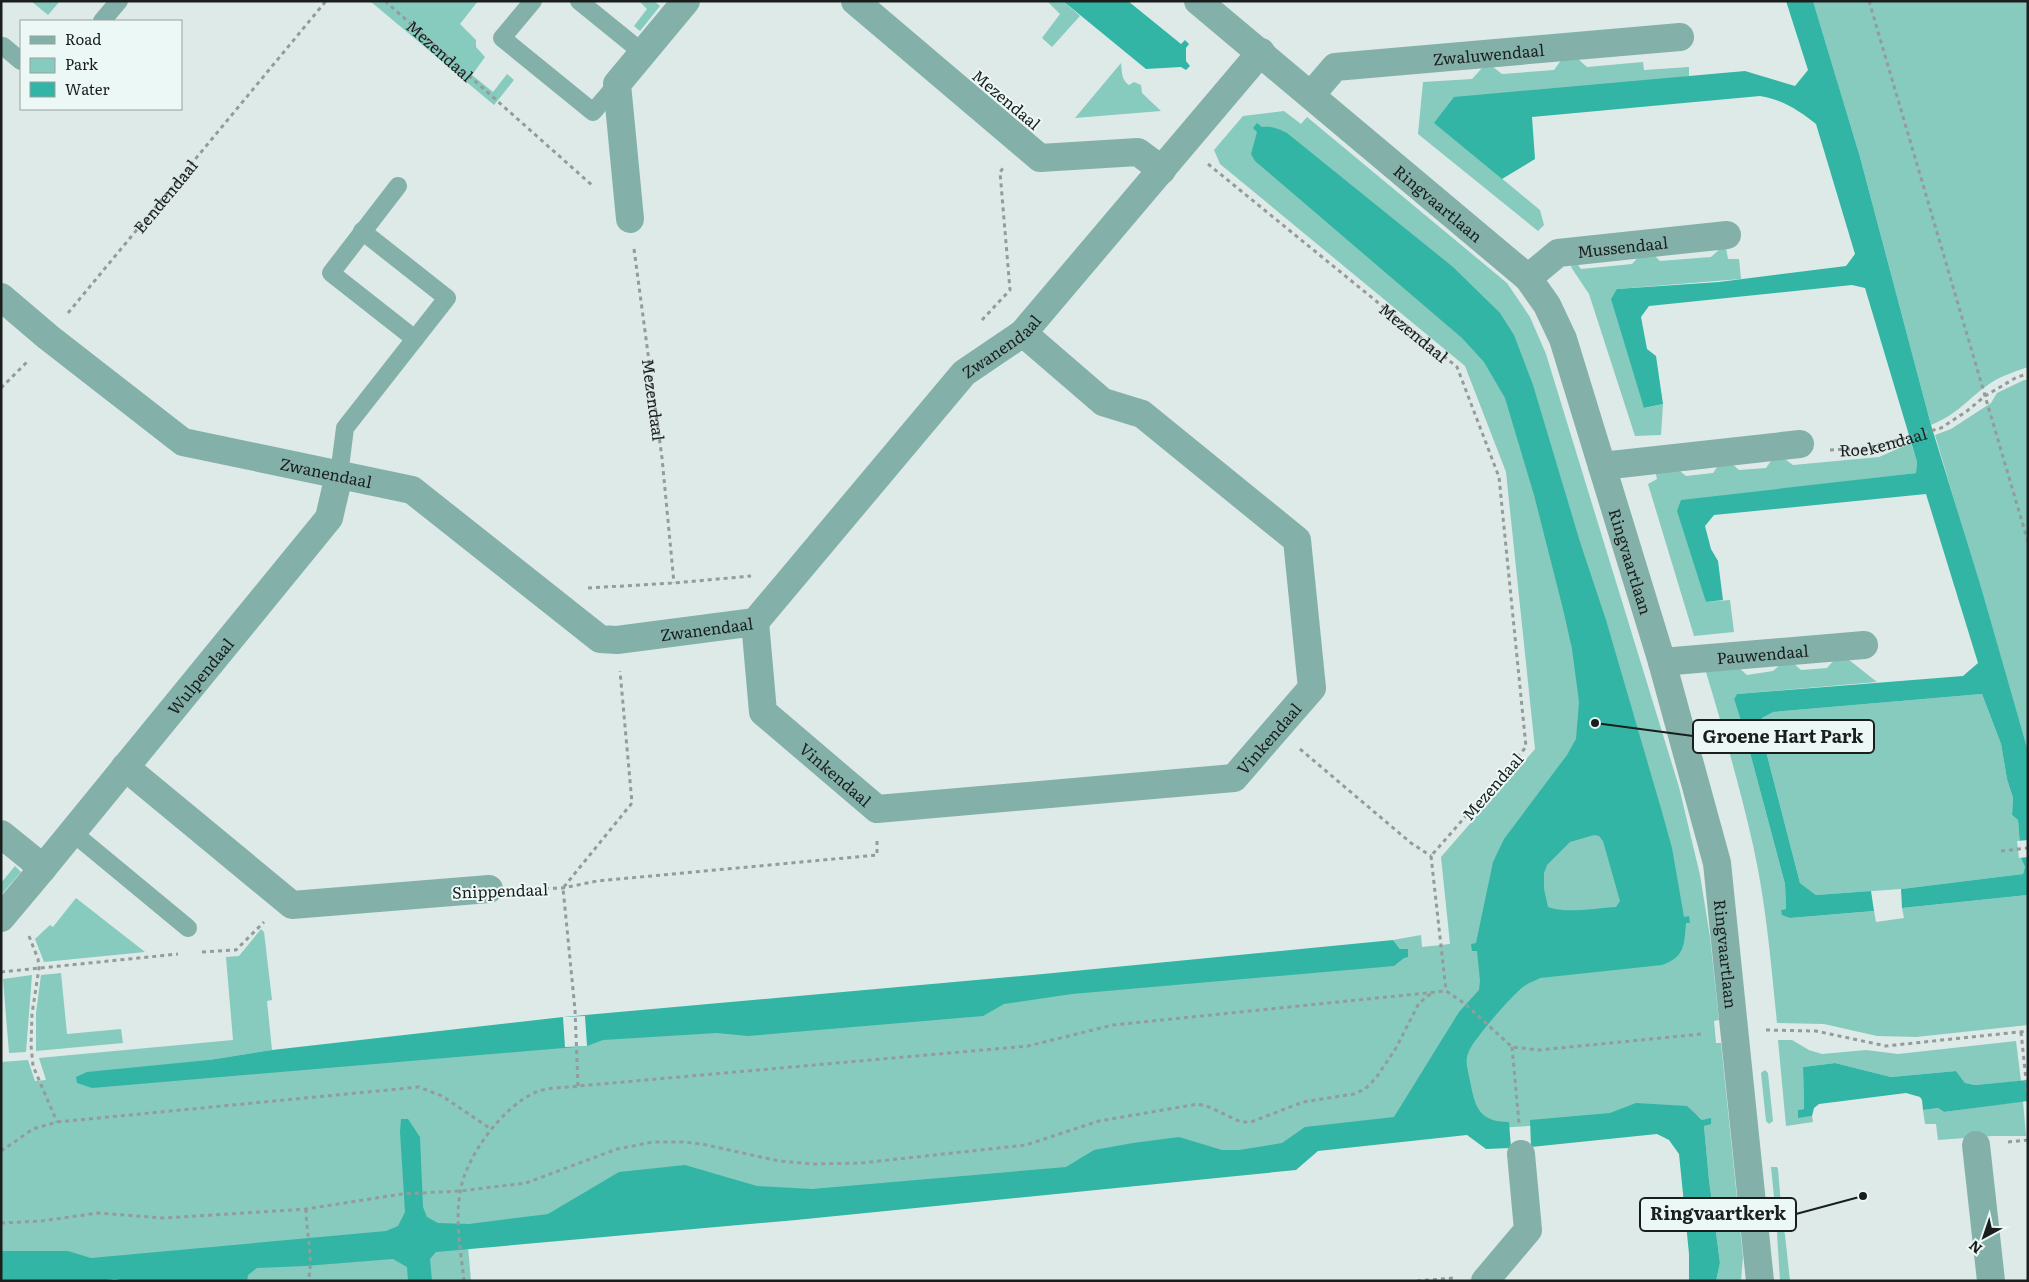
<svg xmlns="http://www.w3.org/2000/svg" width="2029" height="1282" viewBox="0 0 2029 1282" font-family="Literata,serif">
<style>
.green{fill:#87cabe}
.water{fill:#33b5a5;fill-rule:evenodd}
.pier{fill:#deeae8}
.lines{fill:none;stroke-linecap:round;stroke-linejoin:round}
.path{stroke:#939c9b;stroke-width:3;stroke-dasharray:4 4;stroke-linecap:butt}
.service{stroke:#83b1a9;stroke-width:18}
.minor{stroke:#83b1a9;stroke-width:28}
.tertiary{stroke:#83b1a9;stroke-width:28}
.labels{text-anchor:middle;dominant-baseline:central;stroke-width:4;stroke-linejoin:round;paint-order:stroke}
.street-label{font-size:16px;fill:#1a1f1e;stroke:#ecf8f5}
.leader{fill:none;stroke:#1a1f1e;stroke-width:2}
.callout-dot{fill:#1a1f1e;stroke:#ecf8f5;stroke-width:2}
.callout{fill:#ecf8f5;stroke:#1a1f1e;stroke-width:2}
.callout-label{font-size:18px;text-anchor:middle;font-weight:bold;fill:#1a1f1e}
</style>
<rect width="100%" height="100%" fill="#deeae8"/>
<g class="green">
<path d="M 31,1 L 60,1 L 48,15 Z"/>
<path d="M 370,1 L 478,1 L 460,24 L 476,40 L 476,47 L 485,57 L 472,75 L 493,92 L 507,74 L 514,80 L 494,105 Z"/>
<path d="M 639,1 L 654,1 L 660,6 L 640,31 L 634,26 L 647,9 Z"/>
<path d="M 1047,1 L 1063,1 L 1080,16 L 1052,47 L 1042,38 L 1060,14 Z"/>
<path d="M 1813,1 L 2028,1 L 2028,367 C 2013,372 1998,377 1985,387 C 1965,402 1956,415 1931,425 L 1860,157 Z"/>
<path d="M 1577,58 L 1587,67 L 1643,62 L 1644,70 L 1689,67 L 1689,76 L 1435,123 L 1540,210 L 1544,225 L 1538,231 L 1418,134 L 1423,82 L 1472,79 L 1482,68 L 1493,67 L 1502,74 L 1554,70 L 1562,59 Z"/>
<path d="M 1121,63 C 1122,71 1121,80 1129,85 L 1134,82 L 1141,85 L 1142,93 L 1161,111 L 1075,118 Z"/>
<path d="M 1284,111 L 1301,124 L 1307,117 L 1507,283 L 1530,317 L 1546,354 L 1679,787 L 1700,875 L 1710,937 L 1719,1020 L 1714,1021 L 1716,1043 L 1721,1043 L 1743,1257 L 1741,1281 L 1716,1281 L 1720,1263 L 1709,1180 L 1704,1126 L 1711,1123 L 1711,1119 L 1702,1120 L 1698,1116 L 1309,1139 L 1283,1155 L 467,1235 L 471,1281 L 188,1281 L 169,1265 L 1,1280 L 1,1062 L 28,1060 L 35,1081 L 46,1080 L 39,1058 L 233,1040 L 226,957 L 239,956 L 261,929 L 264,932 L 272,1000 L 267,1001 L 272,1050 L 209,1060 L 1404,949 L 1400,949 L 1393,940 L 1421,935 L 1422,947 L 1450,944 L 1441,857 L 1535,749 L 1506,472 L 1465,366 L 1220,164 L 1214,150 L 1243,116 Z"/>
<path d="M 1721,248 L 1726,248 L 1728,259 L 1739,259 L 1741,279 L 1617,289 L 1645,408 L 1663,404 L 1661,435 L 1635,436 L 1589,294 L 1571,267 L 1575,261 L 1581,269 L 1632,264 L 1641,254 L 1651,252 L 1660,261 L 1711,257 Z"/>
<path d="M 2024,380 L 2028,380 L 2028,751 L 1935,435 L 1951,429 L 1991,403 L 1997,393 Z"/>
<path d="M 1911,443 L 1917,462 L 1916,473 L 1682,501 L 1706,602 L 1730,600 L 1734,632 L 1694,636 L 1648,484 L 1657,479 L 1655,470 L 1675,467 L 1686,476 L 1713,473 L 1720,463 L 1730,462 L 1739,470 L 1766,468 L 1773,458 L 1782,457 L 1793,465 L 1879,457 Z"/>
<path d="M 1844,656 L 1877,682 L 1737,694 L 1734,699 L 1745,734 L 1785,884 L 1786,909 L 1781,910 L 1790,918 L 1874,911 L 1876,922 L 1904,918 L 1902,908 L 2028,895 L 2028,1025 L 1916,1037 L 1877,1036 L 1824,1024 L 1777,1023 C 1771,963 1766,903 1753,845 C 1740,787 1723,729 1706,672 L 1737,666 L 1747,675 L 1773,671 L 1784,661 L 1790,660 L 1801,670 L 1827,668 L 1836,658 Z"/>
<path d="M 1982,694 L 2001,744 L 2007,779 L 2013,798 L 2012,815 L 2018,820 L 2021,858 L 2025,867 L 2023,874 L 1901,889 L 1816,895 L 1800,883 L 1760,728 L 1762,718 L 1772,712 Z"/>
<path d="M 15,866 L 21,872 L 1,895 L 1,883 Z"/>
<path d="M 76,898 L 145,952 L 44,962 L 35,939 L 50,925 L 53,927 Z"/>
<path d="M 61,973 L 67,1034 L 121,1029 L 123,1043 L 36,1051 L 36,1013 L 41,975 Z"/>
<path d="M 32,975 L 26,1052 L 9,1053 L 3,979 Z"/>
<path d="M 1778,1040 L 1792,1040 L 1809,1050 L 1822,1054 L 1866,1050 L 1898,1054 L 2016,1041 L 2021,1081 L 1975,1085 L 1965,1083 L 1956,1071 L 1891,1077 L 1835,1063 L 1803,1067 L 1804,1109 L 1798,1110 L 1798,1117 L 1812,1116 L 1813,1122 L 1786,1126 Z"/>
<path d="M 1765,1070 L 1768,1073 L 1773,1121 L 1769,1124 L 1766,1121 L 1761,1073 Z"/>
<path d="M 2023,1101 L 2026,1136 L 1993,1136 L 1938,1140 L 1936,1124 L 1925,1124 L 1923,1110 L 1938,1108 L 1944,1112 Z"/>
<path d="M 1771,1167 L 1777,1167 L 1778,1169 L 1782,1216 L 1779,1218 L 1776,1216 Z"/>
<path d="M 1778,1230 L 1784,1230 L 1785,1235 L 1790,1281 L 1780,1281 L 1777,1233 Z"/>
</g>
<g class="water">
<path d="M 1063,1 L 1128,1 L 1181,44 L 1185,40 L 1189,44 L 1186,48 L 1186,61 L 1190,66 L 1186,70 L 1181,67 L 1146,69 Z"/>
<path d="M 1786,1 L 1813,1 L 1860,157 L 1931,425 L 1980,584 L 2028,751 L 2028,895 L 1902,908 L 1901,889 L 2023,874 L 2025,867 L 2021,858 L 2018,820 L 2012,815 L 2013,798 L 2007,779 L 2001,744 L 1982,694 L 1773,712 L 1762,718 L 1760,728 L 1800,883 L 1816,895 L 1871,891 L 1874,911 L 1790,918 L 1782,915 L 1781,910 L 1786,909 L 1785,884 L 1745,734 L 1734,699 L 1737,694 L 1963,676 L 1978,663 L 1926,494 L 1714,515 L 1705,526 L 1711,549 L 1718,561 L 1723,600 L 1706,602 L 1677,511 L 1681,500 L 1916,473 L 1917,462 L 1865,288 L 1852,285 L 1649,306 L 1641,317 L 1647,349 L 1656,356 L 1663,404 L 1644,408 L 1611,299 L 1617,289 L 1719,282 L 1846,266 L 1855,254 L 1816,124 C 1799,110 1781,99 1760,96 L 1532,117 L 1535,159 L 1502,179 L 1434,123 L 1454,97 L 1745,71 L 1795,86 L 1808,70 Z"/>
<path d="M 1257,123 L 1262,127 C 1272,126 1278,128 1287,133 L 1453,267 L 1500,313 L 1514,335 L 1533,385 L 1580,542 L 1606,620 L 1662,812 L 1672,848 L 1684,917 L 1689,916 L 1690,923 L 1686,923 C 1684,945 1685,957 1662,965 L 1540,978 C 1535,981 1528,983 1523,987 C 1512,995 1474,1039 1469,1051 C 1464,1061 1468,1070 1470,1081 C 1475,1107 1479,1122 1509,1122 L 1511,1148 L 1486,1149 L 1467,1135 L 1318,1151 L 1296,1170 L 796,1220 L 436,1252 L 430,1259 L 432,1281 L 408,1281 L 407,1267 L 393,1259 L 305,1266 L 257,1268 L 248,1275 L 247,1281 L 125,1281 L 115,1279 L 98,1281 L 1,1281 L 1,1251 L 68,1251 L 91,1258 L 386,1231 L 398,1226 L 405,1212 L 400,1132 L 401,1119 L 408,1119 L 420,1137 L 423,1207 L 427,1217 L 438,1223 L 469,1224 L 548,1214 L 619,1172 L 685,1165 L 757,1186 L 812,1189 L 1066,1167 L 1094,1150 L 1133,1143 L 1179,1137 L 1222,1150 L 1239,1150 L 1282,1143 L 1305,1127 L 1394,1117 L 1459,1012 L 1479,990 L 1480,981 L 1477,951 L 1472,951 L 1471,944 L 1476,943 L 1493,862 L 1504,839 L 1567,755 L 1576,739 L 1579,702 L 1572,649 L 1563,609 L 1534,495 L 1505,398 L 1484,362 L 1462,338 L 1255,161 L 1251,154 L 1257,132 L 1253,128 ZM 1594,835 L 1599,836 L 1603,841 L 1620,901 L 1616,907 C 1597,908 1565,914 1548,907 L 1544,889 L 1544,873 L 1547,865 L 1570,842 Z"/>
<path d="M 1393,940 L 1400,949 L 1408,949 L 1408,957 L 1404,958 L 1394,966 L 1072,994 L 1004,1004 L 983,1016 L 748,1036 L 717,1033 L 603,1040 L 587,1046 L 92,1088 L 77,1083 L 76,1077 L 87,1072 L 209,1060 L 272,1050 L 563,1017 L 1043,974 Z"/>
<path d="M 1835,1063 L 1891,1077 L 1956,1071 L 1965,1083 L 1975,1085 L 2028,1080 L 2028,1101 L 1944,1112 L 1938,1108 L 1923,1110 L 1922,1100 L 1920,1097 L 1906,1093 L 1819,1104 L 1814,1108 L 1812,1116 L 1798,1118 L 1798,1110 L 1804,1109 L 1803,1067 Z"/>
<path d="M 1636,1103 L 1687,1106 L 1702,1120 L 1711,1118 L 1711,1124 L 1704,1126 L 1709,1180 L 1720,1263 L 1716,1281 L 1689,1281 L 1689,1254 L 1679,1154 L 1669,1140 L 1657,1134 L 1531,1147 L 1530,1120 L 1610,1113 Z"/>
</g>
<g class="pier">
<path d="M 2028,840 L 2028,857 L 2019,858 L 2017,841 Z"/>
<path d="M 585,1016 L 587,1046 L 565,1047 L 563,1017 Z"/>
</g>
<g class="lines">
<g class="path">
<path id="s1" d="M 385,1 L 594,187"/>
<path d="M 1869,1 L 2028,542"/>
<path id="s2" d="M 1208,164 L 1457,367 L 1499,477 L 1526,747 L 1431,856"/>
<path id="s3" d="M 634,249 L 662,458 L 674,583"/>
<path id="s4" d="M 68,313 L 326,1"/>
<path d="M 982,320 L 1010,290 L 1000,172 L 1004,167"/>
<path d="M 1,388 L 27,362"/>
<path id="s5" d="M 1830,450 L 1869,448 L 1941,428 L 1967,411 L 1985,396 L 2017,377 L 2028,374"/>
<path d="M 588,588 L 674,583 L 751,576"/>
<path d="M 1300,749 L 1411,843 L 1431,856"/>
<path d="M 2001,851 L 2028,848"/>
<path d="M 1431,856 L 1446,991"/>
<path d="M 521,889 L 563,888 L 597,881 L 877,855 L 877,840"/>
<path d="M 29,936 L 38,959 L 39,968 L 32,1014 L 31,1045 L 33,1066 L 57,1122"/>
<path d="M 202,952 L 236,950 L 264,922"/>
<path d="M 1,972 L 178,954"/>
<path d="M 1766,1030 L 1816,1031 L 1886,1046 L 2028,1031"/>
<path d="M 2021,1032 L 2028,1099"/>
<path d="M 1512,1047 L 1519,1123"/>
<path d="M 578,1086 L 575,1010 L 563,888 L 632,803 L 620,671"/>
<path d="M 2008,1142 L 2028,1140"/>
<path d="M 1,1151 L 33,1129 L 57,1122 L 419,1087 L 442,1096 L 491,1129"/>
<path d="M 306,1209 C 306,1232 314,1260 308,1281"/>
<path d="M 1,1223 L 41,1221 L 98,1213 L 163,1218 L 306,1209 L 402,1194 L 460,1191 L 526,1183 L 617,1149 L 653,1142 L 684,1142 L 702,1144 L 779,1161 L 813,1164 L 861,1163 L 1026,1145 L 1099,1121 L 1198,1104 L 1209,1107 L 1241,1122 L 1251,1122 L 1303,1102 L 1354,1094 L 1365,1089 L 1376,1078 L 1396,1048 L 1419,1003 L 1432,993"/>
<path d="M 464,1281 C 461,1252 455,1222 460,1193 C 465,1157 503,1106 536,1092 C 548,1087 565,1088 578,1086 L 1028,1046 L 1113,1025 L 1446,991 L 1464,1003 L 1512,1047 L 1539,1050 L 1702,1034"/>
<path d="M 1417,1281 L 1454,1278"/>
</g>
<g class="service">
<path d="M 533,1 L 502,38 L 593,112 L 617,84"/>
<path d="M 579,1 L 643,53"/>
<path d="M 102,21 L 119,1"/>
<path d="M 1,48 L 3,46 L 21,61"/>
<path d="M 398,186 L 331,273 L 415,339"/>
<path d="M 339,475 L 345,428 L 447,298 L 362,231"/>
<path d="M 72,832 L 188,928"/>
</g>
<g class="minor">
<path d="M 855,1 L 1040,158 L 1138,152 L 1162,170"/>
<path id="s6" d="M 1311,95 L 1335,67 L 1680,37"/>
<path d="M 630,219 L 617,84 L 686,1"/>
<path id="s7" d="M 1528,278 L 1558,253 L 1727,235"/>
<path id="s8" d="M 1,297 L 48,337 L 183,442 L 412,490 L 600,639 L 617,640 L 755,622 L 964,373 L 1023,333 L 1261,52"/>
<path d="M 1602,466 L 1800,444"/>
<path id="s9" d="M 755,622 L 763,712 L 877,809 L 1234,778 L 1312,688 L 1297,540 L 1142,414 L 1103,402 L 1023,333"/>
<path id="s10" d="M 1662,662 L 1864,645"/>
<path d="M 125,767 L 292,905 L 489,889"/>
<path id="s11" d="M 1,834 L 43,868 L 329,518 L 339,475"/>
<path d="M 1,918 L 43,868"/>
<path d="M 1976,1145 L 1991,1281"/>
<path d="M 1485,1281 L 1528,1230 L 1521,1154"/>
</g>
<path class="tertiary" id="s12" d="M 1198,1 L 1528,278 L 1547,305 L 1563,339 L 1662,662 L 1717,863 L 1760,1281"/>
</g>
<g class="labels">
<g class="street-label">
<text stroke="none"><textPath href="#s1" startOffset="74">Mezendaal</textPath></text>
<text stroke="none"><textPath href="#s6" startOffset="191">Zwaluwendaal</textPath></text>
<text transform="translate(1007 99) rotate(40)">Mezendaal</text>
<text stroke="none"><textPath href="#s4" startOffset="152">Eendendaal</textPath></text>
<text stroke="none"><textPath href="#s12" startOffset="314">Ringvaartlaan</textPath></text>
<text stroke="none"><textPath href="#s7" startOffset="104">Mussendaal</textPath></text>
<text stroke="none"><textPath href="#s2" startOffset="266">Mezendaal</textPath></text>
<text stroke="none"><textPath href="#s8" startOffset="1234">Zwanendaal</textPath></text>
<text stroke="none"><textPath href="#s3" startOffset="152">Mezendaal</textPath></text>
<text stroke="none"><textPath href="#s5" startOffset="54">Roekendaal</textPath></text>
<text stroke="none"><textPath href="#s8" startOffset="379">Zwanendaal</textPath></text>
<text stroke="none"><textPath href="#s12" startOffset="734">Ringvaartlaan</textPath></text>
<text stroke="none"><textPath href="#s8" startOffset="814">Zwanendaal</textPath></text>
<text stroke="none"><textPath href="#s10" startOffset="101">Pauwendaal</textPath></text>
<text stroke="none"><textPath href="#s11" startOffset="302">Wulpendaal</textPath></text>
<text stroke="none"><textPath href="#s9" startOffset="651">Vinkendaal</textPath></text>
<text stroke="none"><textPath href="#s9" startOffset="186">Vinkendaal</textPath></text>
<text transform="translate(1492 786) rotate(-49)">Mezendaal</text>
<text transform="translate(500 890) rotate(-2)">Snippendaal</text>
<text stroke="none"><textPath href="#s12" startOffset="1139">Ringvaartlaan</textPath></text>
</g>
</g>
<path class="leader" d="M1595 723L1693 736M1863 1196L1796 1214"/>
<g class="callout-dot">
<circle cx="1595" cy="723" r="5"/>
<circle cx="1863" cy="1196" r="5"/>
</g>
<g class="callout">
<rect x="1693" y="720" width="181" height="33" rx="5"/>
<rect x="1640" y="1198" width="156" height="33" rx="5"/>
</g>
<g class="callout-label">
<text x="1783" y="743">Groene Hart Park</text>
<text x="1718" y="1220">Ringvaartkerk</text>
</g>
<rect width="2029" height="1282" fill="none" stroke="#1a1f1e" stroke-width="5"/>
<rect x="20" y="20" width="162" height="90" fill="#ecf8f5" stroke="#98a19f"/>
<rect x="30" y="36" width="25" height="8" fill="#83b1a9" stroke="#98a19f"/>
<text x="65" y="45" font-size="15" fill="#1a1f1e">Road</text>
<rect x="30" y="58" width="25" height="15" fill="#87cabe" stroke="#98a19f"/>
<text x="65" y="70" font-size="15" fill="#1a1f1e">Park</text>
<rect x="30" y="82" width="25" height="15" fill="#33b5a5" stroke="#98a19f"/>
<text x="65" y="95" font-size="15" fill="#1a1f1e">Water</text>
<g transform="translate(1984 1237) rotate(220)" stroke="#ecf8f5" stroke-width="4" paint-order="stroke">
<path d="M0-4L9 19L0 12L-9 19Z" fill="#1a1f1e"/>
<text y="-8" font-size="14" font-weight="bold" text-anchor="middle" fill="#1a1f1e">N</text>
</g>
</svg>
